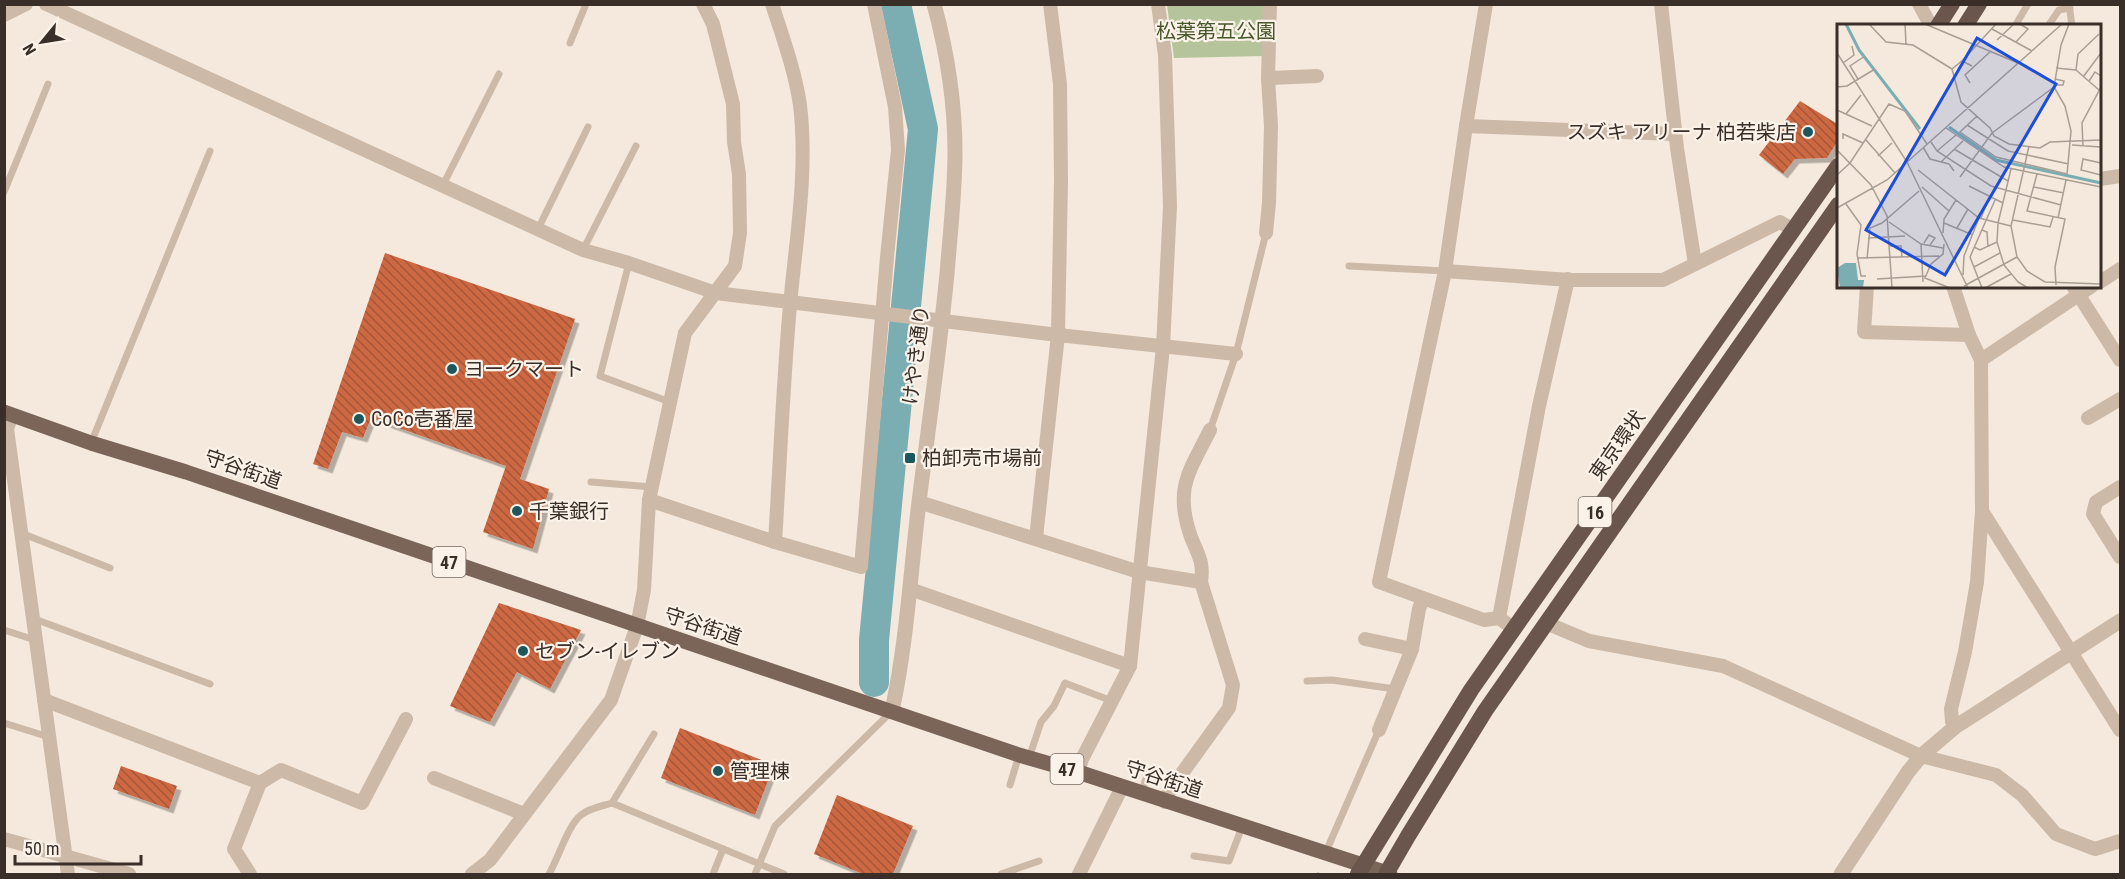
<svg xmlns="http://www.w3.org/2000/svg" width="2125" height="879" viewBox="0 0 2125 879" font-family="'Roboto Condensed','Noto Sans JP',sans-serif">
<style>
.green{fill:#b5c49b}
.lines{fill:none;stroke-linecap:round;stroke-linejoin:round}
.river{stroke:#7aaeb2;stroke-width:30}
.building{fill:url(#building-back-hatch);filter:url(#shadow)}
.path{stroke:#b8a391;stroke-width:3;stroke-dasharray:3 3;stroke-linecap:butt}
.service{stroke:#cdb9a7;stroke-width:7}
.minor{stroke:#cdb9a7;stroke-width:14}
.tertiary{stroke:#cdb9a7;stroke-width:15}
.primary{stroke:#7b6559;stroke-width:15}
.trunk{stroke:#6a564c;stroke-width:16}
.poi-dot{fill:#1b575d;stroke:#fbf3e9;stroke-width:2}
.labels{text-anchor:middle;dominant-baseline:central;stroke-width:4.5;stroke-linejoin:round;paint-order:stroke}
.shield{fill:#fbf3e9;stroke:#736962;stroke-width:1.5}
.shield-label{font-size:18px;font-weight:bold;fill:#392e28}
.park-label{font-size:20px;fill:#46582b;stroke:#fbf3e9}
.poi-label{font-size:20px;fill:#392e28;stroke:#fbf3e9;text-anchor:start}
.street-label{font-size:20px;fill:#392e28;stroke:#fbf3e9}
.inset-river{fill:none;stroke:#7aaeb2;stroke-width:3}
.inset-road{fill:none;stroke:#a99e94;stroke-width:1.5}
.view{fill:#1d4ed8;fill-opacity:0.15;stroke:#1d4ed8;stroke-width:3}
.inset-edge{fill:none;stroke:#392e28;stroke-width:3}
</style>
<defs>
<pattern id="building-back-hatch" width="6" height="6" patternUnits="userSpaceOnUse" patternTransform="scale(1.5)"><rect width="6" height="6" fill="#cc6742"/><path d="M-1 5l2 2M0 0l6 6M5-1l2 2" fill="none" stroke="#a75537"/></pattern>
<filter id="shadow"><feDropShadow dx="4.5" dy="4.5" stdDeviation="0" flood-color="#0004"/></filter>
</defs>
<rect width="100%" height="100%" fill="#f4e9dc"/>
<path class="green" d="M 1167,5 L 1263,5 L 1263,56 L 1174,58 Z"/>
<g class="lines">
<path class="river" d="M 874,682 L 874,640 L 923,129 L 896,4"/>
</g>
<g class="building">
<path d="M 1800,101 L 1839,125 L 1839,139 L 1827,158 L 1795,159 L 1783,174 L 1759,155 Z"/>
<path d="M 385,253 L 575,319 L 520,479 L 549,489 L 533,549 L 483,532 L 506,466 L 371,418 L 363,438 L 342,432 L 328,469 L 313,464 Z"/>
<path d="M 499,603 L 581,630 L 550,689 L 517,672 L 490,722 L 450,706 Z"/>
<path d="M 680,728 L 774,765 L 755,815 L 661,778 Z"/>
<path d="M 121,766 L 177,786 L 169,809 L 113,789 Z"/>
<path d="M 837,795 L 913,826 L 893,874 L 863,874 L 814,854 Z"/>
</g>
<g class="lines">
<path class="path" d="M 1317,873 L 1318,874"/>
<g class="service">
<path d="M 2069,4 L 2072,26"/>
<path d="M 2015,26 L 2028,4"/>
<path d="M 2048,26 L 2059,10 L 2070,8"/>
<path d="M 570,43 L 586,4"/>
<path d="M 443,185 L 499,74"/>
<path d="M 4,192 L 48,84"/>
<path d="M 538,229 L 588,127"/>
<path d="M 583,250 L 636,146"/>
<path d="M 629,263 L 600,376 L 670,402"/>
<path d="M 1349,266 L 1445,271"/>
<path d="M 1210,430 L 1236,354 L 1266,233"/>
<path d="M 91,443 L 210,151"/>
<path d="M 591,482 L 652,487"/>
<path d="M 21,533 L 110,568"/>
<path d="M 32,618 L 210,684"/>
<path d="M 4,630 L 35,640"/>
<path d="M 1307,681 L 1332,680 L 1395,689"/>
<path d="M 4,723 L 49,737"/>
<path d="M 1029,758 L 1041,722 L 1054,706 L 1065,683 L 1112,701"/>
<path d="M 1010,785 L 1019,755"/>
<path d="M 1142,794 L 1145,781 L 1151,771"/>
<path d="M 612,803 L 654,734"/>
<path d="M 1325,854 L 1379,730"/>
<path d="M 1194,856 L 1229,861 L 1242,827"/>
<path d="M 549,874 C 558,859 568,825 581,815 C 589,808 603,806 612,803 L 784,874"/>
<path d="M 713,874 L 723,849"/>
<path d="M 755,874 L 775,826 L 892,711"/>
<path d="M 1001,874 L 1039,861"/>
</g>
<g class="minor">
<path d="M 46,4 L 583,250 L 629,263 L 716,293 L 1058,335 L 1236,354"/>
<path d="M 772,4 C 783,38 795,71 800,105 C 808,172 796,239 790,305 C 783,384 780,463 775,542"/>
<path d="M 1661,4 L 1677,148 L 1695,264"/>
<path d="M 1919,4 L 1931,26"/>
<path d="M 4,15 L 26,4"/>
<path d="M 1268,78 L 1317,76"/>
<path d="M 1466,126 L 1675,134"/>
<path d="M 2100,179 L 2120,176"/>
<path d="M 1266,233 L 1269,203 L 1271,126 L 1268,78 L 1270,4"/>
<path d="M 1445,271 L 1570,280 L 1663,280 L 1780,222 L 1794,230"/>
<path d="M 2100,282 L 2120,269"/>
<path d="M 1867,286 L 1864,332 L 1969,335"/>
<path d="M 1953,286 L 1969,335 L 1981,360 L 1982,511 L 1977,582 L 1965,652 L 1951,709 L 1952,721 L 1955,727"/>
<path d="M 2073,286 L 2120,360"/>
<path d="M 1981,360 L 2092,286"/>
<path d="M 12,415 L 7,429 L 68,874"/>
<path d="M 2088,418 L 2120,399"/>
<path d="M 2120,487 L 2096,502 L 2093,514 L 2120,557"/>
<path d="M 649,500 L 775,542 L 861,567 L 887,257 L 898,150 L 895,107 L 874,4"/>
<path d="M 919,502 L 1139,572 L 1201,582"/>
<path d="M 1982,511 L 2120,730"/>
<path d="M 1036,538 L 1058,335 L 1061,181 L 1060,84 L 1050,4"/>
<path d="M 910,589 L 1130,666"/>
<path d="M 1423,598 L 1484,620 L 1499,618 L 1513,628"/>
<path d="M 1499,618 L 1539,406 L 1568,279"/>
<path d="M 1546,623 L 1589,641 L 1723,666 L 1921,756 L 1996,775 L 2022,795 L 2056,834 L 2095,849 L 2120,841"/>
<path d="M 1365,639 L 1412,649"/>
<path d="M 44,700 L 260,783"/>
<path d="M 1379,730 L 1412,649 L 1419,609 L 1423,598 L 1379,582 L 1445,271 L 1466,126 L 1486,4"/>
<path d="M 1078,772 L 1082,759 L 1130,666 L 1163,347 L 1170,206 L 1165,55 L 1158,4"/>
<path d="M 434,778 L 524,814"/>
<path d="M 1165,802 L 1170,790 L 1229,708 L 1233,685 L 1201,582 C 1204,561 1198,555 1191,537 C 1174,489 1189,472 1210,430"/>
<path d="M 4,839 L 129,874"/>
<path d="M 250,874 L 234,849 L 260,783 L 281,770 L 362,803 L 406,719"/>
<path d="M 472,874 L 490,860 L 611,700 L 637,626 L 644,590 L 649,500 L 685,333 L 735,266 L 740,233 L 739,174 L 734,142 L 733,104 L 713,24 L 703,4"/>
<path d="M 1079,874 L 1122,787"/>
</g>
<g class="tertiary">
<path d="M 892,711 C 908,637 911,561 921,486 C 930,416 940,345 947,274 C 950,234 955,193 955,152 C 955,102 947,52 934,4"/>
<path d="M 1841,874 L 1908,772 L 1921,756 L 1955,727 L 2120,621"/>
</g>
<path class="primary" d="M 4,412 L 91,443 L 186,472 L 1019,755 L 1078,772 L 1390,874"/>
<g class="trunk">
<path d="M 1938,26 L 1952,4"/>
<path d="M 1965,26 L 1979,4"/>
<path d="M 1358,874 L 1471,690 L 1838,166"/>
<path d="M 1386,874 L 1408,836 L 1485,711 L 1838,205"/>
</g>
</g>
<g class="poi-dot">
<circle cx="1808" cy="132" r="6"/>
<circle cx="452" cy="369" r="6"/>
<circle cx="359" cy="419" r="6"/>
<rect x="904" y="452" width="12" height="12" rx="3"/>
<circle cx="517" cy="511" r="6"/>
<circle cx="523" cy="651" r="6"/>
<circle cx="718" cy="771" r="6"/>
</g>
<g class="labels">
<g class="shield">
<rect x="1578.5" y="497" width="33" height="30" rx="4.5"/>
<rect x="432.5" y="547" width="33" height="30" rx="4.5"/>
<rect x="1050.5" y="754" width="33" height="30" rx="4.5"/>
</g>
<g class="shield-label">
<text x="1595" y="512">16</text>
<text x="449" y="562">47</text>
<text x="1067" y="769">47</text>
</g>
<g class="park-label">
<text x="1216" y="31">松葉第五公園</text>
</g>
<g class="poi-label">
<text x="1796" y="132" text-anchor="end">スズキ アリーナ 柏若柴店</text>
<text x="464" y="369">ヨークマート</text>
<text x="371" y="419">CoCo壱番屋</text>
<text x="922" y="458">柏卸売市場前</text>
<text x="529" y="511">千葉銀行</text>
<text x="535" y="651">セブン-イレブン</text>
<text x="730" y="771">管理棟</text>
</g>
<g class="street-label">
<text transform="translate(916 355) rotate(-83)">けやき通り</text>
<text transform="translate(1617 445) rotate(-55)">東京環状</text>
<text transform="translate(243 469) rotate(19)">守谷街道</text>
<text transform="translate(703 626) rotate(18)">守谷街道</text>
<text transform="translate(1164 779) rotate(18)">守谷街道</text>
</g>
</g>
<g transform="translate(1837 24)">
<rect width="264" height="264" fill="#f4e9dc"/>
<path d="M 8,239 L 19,239 L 21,256 L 27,256 L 26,264 L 3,264 L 0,244 Z" fill="#7aaeb2"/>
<path class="inset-river" d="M 9,0 L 22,26 L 83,105M 112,103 L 159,136 L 264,159"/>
<path class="inset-road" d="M 32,0 L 49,18 L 76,21 L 115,45M 68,0 L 69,20M 88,0 L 181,39M 155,5 L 195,27M 262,10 L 241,30 L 239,46 L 262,66M 160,16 L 177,0M 179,18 L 191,5 L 183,0M 0,29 L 70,138 L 131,264M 125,37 L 159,0M 6,39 L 17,31 L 15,22M 219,44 L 239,46M 115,45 L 124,78 L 153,104 L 157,112 L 172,120 L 203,124 L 213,118 L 264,116M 115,45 L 125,37 L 135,42M 246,53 L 264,29M 21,55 L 13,42 L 28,32M 252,57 L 258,48 L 264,52M 133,59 L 128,51 L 154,27M 217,61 L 226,61 L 227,57 L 218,55M 0,63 L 10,62 L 38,45M 0,86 L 35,102M 9,90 L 24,71M 140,92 L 123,108 L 159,133 L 230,150 L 234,107 L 228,82 L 217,63 L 224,21 L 232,0M 130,101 L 171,127 L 232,140M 109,104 L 167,143 L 264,163M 6,115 L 6,110 L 26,119M 29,116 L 58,149M 94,118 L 100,127 L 154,162 L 224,181M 235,121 L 264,123M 192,122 L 174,202 L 180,233 L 190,247 L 208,258 L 264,260M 246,122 L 245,99 L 264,63M 86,123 L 93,135 L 112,140 L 117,147M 117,125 L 171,157M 0,126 L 34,161 L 50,192 L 55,264M 100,127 L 119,111M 41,132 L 55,119M 104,138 L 126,117M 264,139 L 246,135 L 244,146 L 264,151M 174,145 L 161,199 L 160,218 L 167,241 L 181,258 L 191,264M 81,146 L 142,194 L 174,202M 200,150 L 190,187 L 228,195 L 218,243 L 219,261M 0,151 L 13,139 L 52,80 L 68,87 L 90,120M 123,153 L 155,109 L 217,63M 132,162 L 166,179M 85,163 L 112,187M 197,163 L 227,169M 9,180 L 24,201 L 20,230 L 24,252 L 29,252M 0,184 L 50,156 L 225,0M 144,194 L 152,174M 221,194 L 229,156M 176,196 L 213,203 L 216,193M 52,198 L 84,220 L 106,224M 107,199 L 136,211M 120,204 L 131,185M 145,206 L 150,208 L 151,223M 106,209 L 107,195 L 119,176M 31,214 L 68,212M 87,219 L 92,211 L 98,214 L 93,221M 84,220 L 86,258M 107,220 L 106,230 L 94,240 L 88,254 L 113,264M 53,222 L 64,222 L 65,233M 137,223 L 143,226 L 160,218M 21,234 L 102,232M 30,235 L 33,204 L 45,199 L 82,167M 137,243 L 163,229M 126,251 L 127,232 L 142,194M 40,255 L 89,252M 127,262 L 180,233M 145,264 L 133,233 L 158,176M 148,264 L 174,250"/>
<path class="view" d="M 140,14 L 219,60 L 108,251 L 29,206 Z"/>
<rect width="264" height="264" class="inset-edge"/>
</g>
<rect width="2125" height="879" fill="none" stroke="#392e28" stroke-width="12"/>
<g transform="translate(42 42) rotate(240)" stroke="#fbf3e9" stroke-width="4.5" paint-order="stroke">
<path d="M0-4.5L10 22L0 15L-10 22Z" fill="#392e28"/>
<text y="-9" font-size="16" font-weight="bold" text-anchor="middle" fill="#392e28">N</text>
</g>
<path d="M15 855v9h126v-9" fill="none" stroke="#392e28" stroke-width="3"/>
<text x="24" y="855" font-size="18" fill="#392e28" stroke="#fbf3e9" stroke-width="4.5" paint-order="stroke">50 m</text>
</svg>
